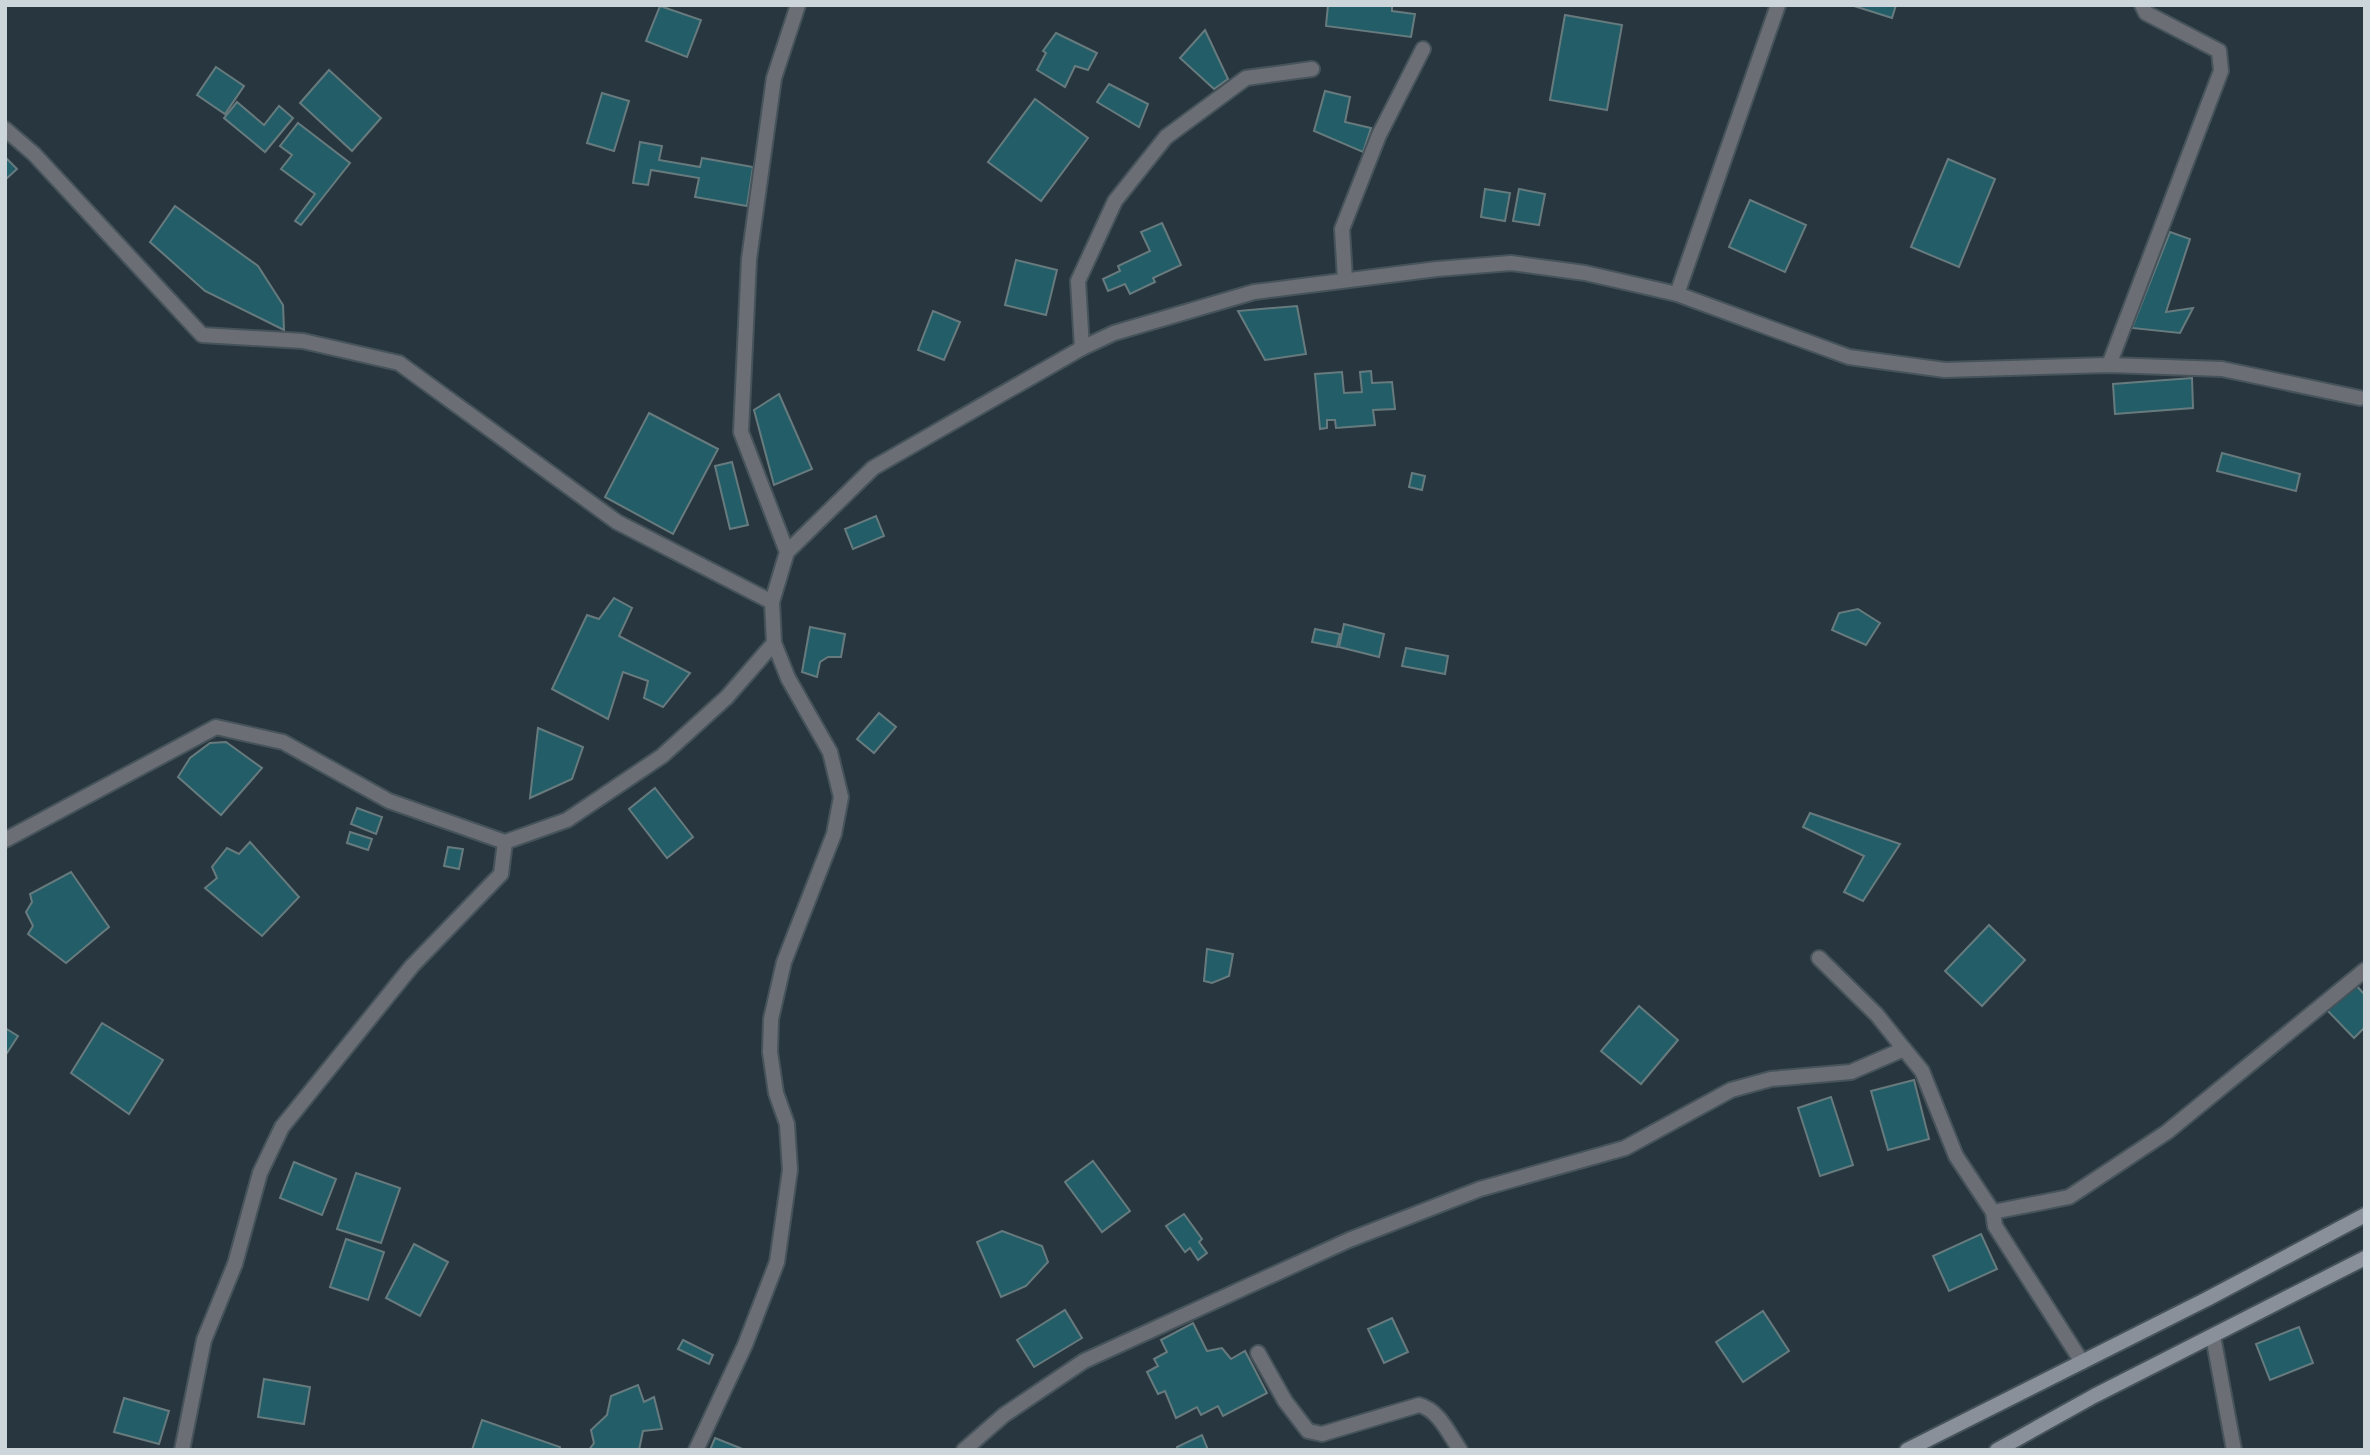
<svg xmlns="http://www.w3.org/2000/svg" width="2370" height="1455" viewBox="0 0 2370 1455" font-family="'Crimson Pro',serif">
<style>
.building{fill:#235d67;stroke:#677b7e;stroke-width:2}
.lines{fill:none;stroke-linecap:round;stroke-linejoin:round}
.service-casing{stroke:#46535b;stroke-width:18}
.minor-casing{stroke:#46535b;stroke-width:18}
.secondary-casing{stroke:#46535b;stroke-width:18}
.service{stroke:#6b6f75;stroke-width:14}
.minor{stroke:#6b6f75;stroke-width:14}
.secondary{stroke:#89909a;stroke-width:14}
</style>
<rect width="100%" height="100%" fill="#28373f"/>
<g class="building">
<path d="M 1328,5 L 1392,5 L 1392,11 L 1415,14 L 1411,37 L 1326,26 Z"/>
<path d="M 1851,5 L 1896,5 L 1892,18 Z"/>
<path d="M 660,6 L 701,20 L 687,57 L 646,41 Z"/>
<path d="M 1565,15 L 1622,25 L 1607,110 L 1550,100 Z"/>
<path d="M 1205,30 L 1228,79 L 1214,89 L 1180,58 Z"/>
<path d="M 1056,33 L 1097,53 L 1088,70 L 1075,66 L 1065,87 L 1037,70 L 1046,53 L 1043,51 Z"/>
<path d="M 216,67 L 244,86 L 225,114 L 197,95 Z"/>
<path d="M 329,70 L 381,118 L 352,151 L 300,103 Z"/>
<path d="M 1109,84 L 1148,104 L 1139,127 L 1097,102 Z"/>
<path d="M 1325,91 L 1350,97 L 1345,122 L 1371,128 L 1363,152 L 1314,131 Z"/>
<path d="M 602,93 L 629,101 L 614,151 L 587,143 Z"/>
<path d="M 1035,99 L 1088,138 L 1041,201 L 988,162 Z"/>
<path d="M 237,102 L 264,125 L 279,106 L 293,118 L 265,152 L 224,118 Z"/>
<path d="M 298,123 L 350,163 L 301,225 L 295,221 L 315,194 L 281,169 L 292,155 L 280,146 Z"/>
<path d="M 640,142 L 662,146 L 659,160 L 700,167 L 702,158 L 753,167 L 747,206 L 695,197 L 699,178 L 651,170 L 648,185 L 633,183 Z"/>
<path d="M 5,157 L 17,169 L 5,180 Z"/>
<path d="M 1948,159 L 1995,179 L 1959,267 L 1911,247 Z"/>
<path d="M 1485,189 L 1510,193 L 1505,221 L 1481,217 Z"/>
<path d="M 1519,189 L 1545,194 L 1539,225 L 1513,221 Z"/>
<path d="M 1750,200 L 1806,225 L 1785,272 L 1729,247 Z"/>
<path d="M 175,206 L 258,266 L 283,305 L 284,330 L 205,291 L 150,242 Z"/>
<path d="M 1162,223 L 1181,265 L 1153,278 L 1155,282 L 1130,294 L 1125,284 L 1108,291 L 1103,279 L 1120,271 L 1118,266 L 1150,251 L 1141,232 Z"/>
<path d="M 2170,232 L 2190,239 L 2166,312 L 2193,308 L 2180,333 L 2132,328 Z"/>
<path d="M 1016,260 L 1057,270 L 1046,315 L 1005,305 Z"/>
<path d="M 1297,306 L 1306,354 L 1265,360 L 1238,311 Z"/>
<path d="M 933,311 L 960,322 L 944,360 L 918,350 Z"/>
<path d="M 1371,371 L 1372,383 L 1392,382 L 1395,409 L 1373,410 L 1375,425 L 1336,428 L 1335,420 L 1327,420 L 1327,428 L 1320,429 L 1315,374 L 1342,372 L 1344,393 L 1362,392 L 1360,372 Z"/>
<path d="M 2192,378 L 2193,408 L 2115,414 L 2113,384 Z"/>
<path d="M 779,394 L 812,469 L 774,485 L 754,410 Z"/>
<path d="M 649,413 L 718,449 L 673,534 L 605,497 Z"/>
<path d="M 2222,453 L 2300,474 L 2296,491 L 2217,471 Z"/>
<path d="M 732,462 L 748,525 L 730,529 L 715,466 Z"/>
<path d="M 1412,473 L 1425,476 L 1422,490 L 1409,487 Z"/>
<path d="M 876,516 L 884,536 L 853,549 L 845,529 Z"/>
<path d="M 614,598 L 632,608 L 619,636 L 690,673 L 663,707 L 644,698 L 648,681 L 623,672 L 608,719 L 552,689 L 587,615 L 599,619 Z"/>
<path d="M 1858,609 L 1880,623 L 1866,645 L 1832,630 L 1839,613 Z"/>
<path d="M 1344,624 L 1384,634 L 1379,657 L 1339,647 Z"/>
<path d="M 810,627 L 845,634 L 841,657 L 828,657 L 820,662 L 817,677 L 802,672 Z"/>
<path d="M 1315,629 L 1340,634 L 1337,647 L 1312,642 Z"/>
<path d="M 1406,648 L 1448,656 L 1445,674 L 1402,666 Z"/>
<path d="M 879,713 L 896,727 L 874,753 L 857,739 Z"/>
<path d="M 538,728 L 583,747 L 572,779 L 530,798 Z"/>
<path d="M 226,742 L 262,768 L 221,815 L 178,777 L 190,758 L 210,743 Z"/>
<path d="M 655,788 L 693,837 L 667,858 L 629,809 Z"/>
<path d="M 357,808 L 382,817 L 376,834 L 351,824 Z"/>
<path d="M 1810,813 L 1900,844 L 1863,901 L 1844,892 L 1864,856 L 1803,827 Z"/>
<path d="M 350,832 L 372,839 L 368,850 L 347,843 Z"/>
<path d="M 250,842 L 299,897 L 262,936 L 205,888 L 217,878 L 212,867 L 227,848 L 239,854 Z"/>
<path d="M 448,847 L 463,849 L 459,869 L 444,866 Z"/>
<path d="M 71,872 L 109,927 L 66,963 L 28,934 L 33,926 L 26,912 L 32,902 L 30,894 Z"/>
<path d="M 1989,925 L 2025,960 L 1982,1006 L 1945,971 Z"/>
<path d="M 1207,949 L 1233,954 L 1229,976 L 1212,983 L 1204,981 Z"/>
<path d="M 2354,983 L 2365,995 L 2365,1027 L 2354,1038 L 2326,1009 Z"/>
<path d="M 1639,1006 L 1678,1040 L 1641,1084 L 1601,1051 Z"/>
<path d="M 102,1023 L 163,1060 L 129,1114 L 71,1073 Z"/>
<path d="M 5,1028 L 18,1036 L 5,1056 Z"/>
<path d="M 1914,1080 L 1929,1139 L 1888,1150 L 1871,1091 Z"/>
<path d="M 1831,1097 L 1853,1165 L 1820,1176 L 1798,1108 Z"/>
<path d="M 1093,1161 L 1130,1211 L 1102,1232 L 1065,1182 Z"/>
<path d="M 294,1162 L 336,1179 L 322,1215 L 280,1198 Z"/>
<path d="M 356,1173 L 400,1188 L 381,1243 L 337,1229 Z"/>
<path d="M 1184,1214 L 1202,1239 L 1199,1242 L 1207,1253 L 1198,1260 L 1190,1248 L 1185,1252 L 1166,1226 Z"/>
<path d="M 1002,1231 L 1042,1246 L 1048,1262 L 1026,1286 L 1001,1297 L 977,1242 Z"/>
<path d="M 1981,1234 L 1997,1269 L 1949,1291 L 1933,1256 Z"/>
<path d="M 346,1239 L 384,1252 L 368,1300 L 330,1287 Z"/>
<path d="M 414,1244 L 448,1262 L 420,1316 L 386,1298 Z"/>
<path d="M 1065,1310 L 1082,1338 L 1034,1367 L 1017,1340 Z"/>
<path d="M 1763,1311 L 1789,1351 L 1743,1382 L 1716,1342 Z"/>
<path d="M 1392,1318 L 1408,1352 L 1384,1363 L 1368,1329 Z"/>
<path d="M 1193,1323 L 1207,1351 L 1222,1348 L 1231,1359 L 1245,1351 L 1267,1393 L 1223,1416 L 1218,1406 L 1201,1415 L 1197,1407 L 1176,1418 L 1165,1391 L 1158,1394 L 1147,1372 L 1158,1366 L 1154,1359 L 1167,1352 L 1161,1340 Z"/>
<path d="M 2299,1327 L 2313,1363 L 2270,1380 L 2256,1344 Z"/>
<path d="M 683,1340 L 713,1355 L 709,1364 L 678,1349 Z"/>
<path d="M 264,1379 L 310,1387 L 304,1424 L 258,1417 Z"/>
<path d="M 638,1385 L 644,1402 L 654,1397 L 662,1429 L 643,1431 L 639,1450 L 589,1450 L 594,1443 L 591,1430 L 607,1415 L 611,1396 Z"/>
<path d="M 124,1398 L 169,1411 L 159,1444 L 114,1432 Z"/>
<path d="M 482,1420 L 560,1447 L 559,1450 L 472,1450 Z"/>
<path d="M 1202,1435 L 1208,1450 L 1178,1450 L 1177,1447 Z"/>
<path d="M 715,1438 L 745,1450 L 710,1450 Z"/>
</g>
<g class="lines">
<defs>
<g id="service">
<path d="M 1345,279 L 1342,229 L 1379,135 L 1423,49"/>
<path d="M 1082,348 L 1078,281 L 1115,201 L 1166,137 L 1246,78 L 1312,69"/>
<path d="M 1258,1353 L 1285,1401 L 1308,1431 L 1322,1434 L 1419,1405 C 1439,1410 1449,1434 1460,1450"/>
</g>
<g id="minor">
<path d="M 5,129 L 34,154 L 202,335 L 303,341 L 399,363 L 617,522 L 772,602 L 774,643 L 727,697 L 662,756 L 567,820 L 505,842 L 389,801 L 283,742 L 216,727 L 5,840"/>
<path d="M 1677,294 L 1849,357 L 1945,370 L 2109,365 L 2222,369 L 2360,398"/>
<path d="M 2109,365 L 2221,71 L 2219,51 L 2146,13 L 2142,5"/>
<path d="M 787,552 L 873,468 L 1082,348 L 1114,333 L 1254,292 L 1437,269 L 1511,263 L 1585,273 L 1677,294 L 1778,5"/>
<path d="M 772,602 L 787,552 L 741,432 L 749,259 L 774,78 L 798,5"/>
<path d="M 1904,1049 L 1922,1071 L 1956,1156 L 1993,1212"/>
<path d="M 2213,1336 L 2234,1450"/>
<path d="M 2082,1362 L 1995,1226 L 1993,1212 L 2069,1197 L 2167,1132 L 2365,970"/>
<path d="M 182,1450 L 204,1340 L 235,1264 L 260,1173 L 282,1127 L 412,966 L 501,874 L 505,842"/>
<path d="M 696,1450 L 745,1345 L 777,1262 L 790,1170 L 787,1124 L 776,1093 L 770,1052 L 771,1019 L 784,962 L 834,834 L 841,797 L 830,752 L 788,678 L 774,643"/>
<path d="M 964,1450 L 1004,1415 L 1084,1361 L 1349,1240 L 1480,1189 L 1625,1148 L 1731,1090 L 1771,1079 L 1851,1072 L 1904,1049 L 1877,1015 L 1819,958"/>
</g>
<g id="secondary">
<path d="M 1907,1450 L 2207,1299 L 2365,1215"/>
<path d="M 1997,1450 L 2094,1396 L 2365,1258"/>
</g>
</defs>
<use href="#service" class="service-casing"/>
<use href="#minor" class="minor-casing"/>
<use href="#secondary" class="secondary-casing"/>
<use href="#service" class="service"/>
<use href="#minor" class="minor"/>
<use href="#secondary" class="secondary"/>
</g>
<rect width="2370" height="1455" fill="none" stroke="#ccd5da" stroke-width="14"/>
</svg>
